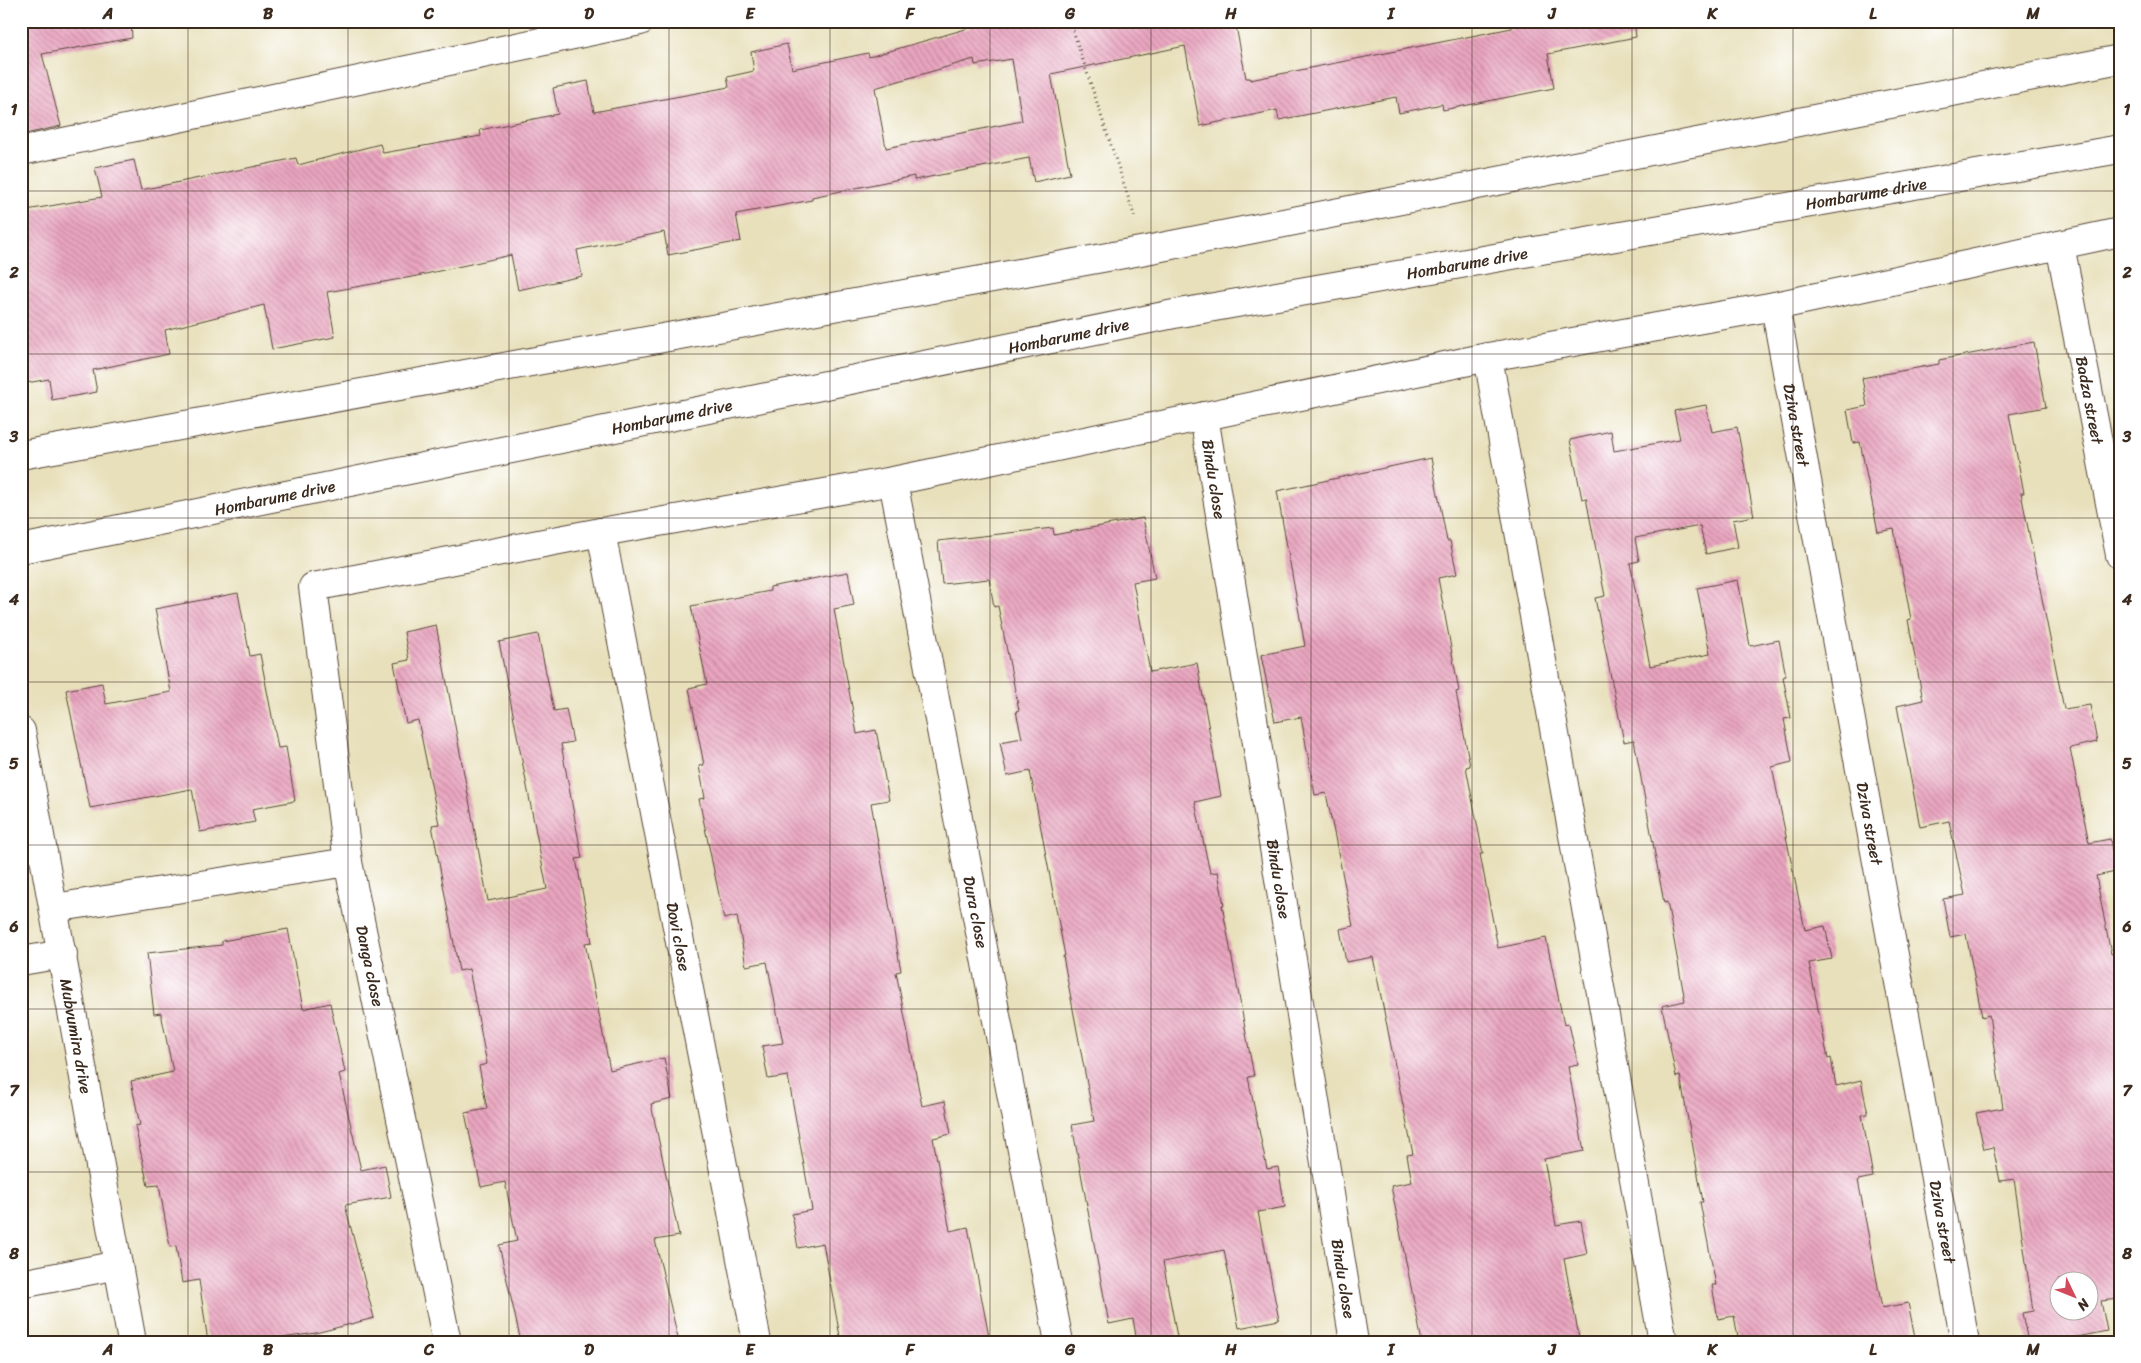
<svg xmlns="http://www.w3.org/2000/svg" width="2141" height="1363" viewBox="0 0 2141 1363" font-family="Sriracha,sans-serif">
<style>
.building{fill:url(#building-back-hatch);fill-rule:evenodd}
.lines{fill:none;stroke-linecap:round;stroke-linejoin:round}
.minor-casing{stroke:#554536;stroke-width:30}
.path{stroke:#554536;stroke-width:3;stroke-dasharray:1 4;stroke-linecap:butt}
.minor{stroke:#fff;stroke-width:28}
.grid{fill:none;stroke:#3b2a1e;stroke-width:1;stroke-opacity:0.55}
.labels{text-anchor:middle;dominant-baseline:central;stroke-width:4;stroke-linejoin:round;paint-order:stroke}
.street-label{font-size:16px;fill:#3b2a1e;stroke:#fff}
.neatline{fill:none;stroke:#3b2a1e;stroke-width:2}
.grid-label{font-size:16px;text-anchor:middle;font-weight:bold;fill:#3b2a1e}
</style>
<defs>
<pattern id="building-back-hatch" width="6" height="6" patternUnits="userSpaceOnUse" patternTransform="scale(1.25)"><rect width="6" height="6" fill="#eaa5c0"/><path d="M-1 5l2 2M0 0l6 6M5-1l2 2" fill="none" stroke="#bf879b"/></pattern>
</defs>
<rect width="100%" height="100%" fill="#fff"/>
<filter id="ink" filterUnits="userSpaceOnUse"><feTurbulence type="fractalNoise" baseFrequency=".02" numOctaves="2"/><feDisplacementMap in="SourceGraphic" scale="10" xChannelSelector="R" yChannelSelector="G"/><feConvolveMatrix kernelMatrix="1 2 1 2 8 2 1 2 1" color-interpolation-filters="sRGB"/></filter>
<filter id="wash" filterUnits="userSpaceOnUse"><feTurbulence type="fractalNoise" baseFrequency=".0096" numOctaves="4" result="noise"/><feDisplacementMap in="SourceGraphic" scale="20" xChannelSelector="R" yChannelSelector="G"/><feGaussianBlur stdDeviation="1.12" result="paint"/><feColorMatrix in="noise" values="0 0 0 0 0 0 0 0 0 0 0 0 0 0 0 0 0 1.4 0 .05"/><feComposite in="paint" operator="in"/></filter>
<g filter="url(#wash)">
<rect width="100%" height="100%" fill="#e8e0bb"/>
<g id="blocks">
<g class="building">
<path d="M 21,21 L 131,21 L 132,38 L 42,54 L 61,126 L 21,135 Z"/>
<path d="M 995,21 L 1235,21 L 1246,78 L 1250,78 L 1250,80 L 1512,28 L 1511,21 L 1634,21 L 1636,37 L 1548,54 L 1554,88 L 1443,110 L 1442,104 L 1399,113 L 1396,97 L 1279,120 L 1277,110 L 1200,126 L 1185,46 L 1051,74 L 1070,174 L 1034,182 L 1029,158 L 914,180 L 914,176 L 812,197 L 812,200 L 736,214 L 741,241 L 668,255 L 664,232 L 577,250 L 582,276 L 518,290 L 511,255 L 412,277 L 327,292 L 335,337 L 272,349 L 264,305 L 165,330 L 169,354 L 93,370 L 97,392 L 52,400 L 49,379 L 21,384 L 21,211 L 102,197 L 95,168 L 134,160 L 141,190 L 296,158 L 298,165 L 380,144 L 383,153 L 481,136 L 480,130 L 558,114 L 553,88 L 588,81 L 594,112 L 729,87 L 727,77 L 754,71 L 751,52 L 787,44 L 792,69 L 868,53 L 869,57 L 969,28 L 969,25 ZM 974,59 L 975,65 L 1012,59 L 1022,121 L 886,148 L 875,88 Z"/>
<path d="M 2034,342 L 2046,407 L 2009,414 L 2024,493 L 2021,493 L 2064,709 L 2090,705 L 2097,742 L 2070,748 L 2089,843 L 2110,839 L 2116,872 L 2096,876 L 2111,954 L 2120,952 L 2120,1299 L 2101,1301 L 2107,1331 L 2053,1342 L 2028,1342 L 2022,1313 L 2033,1311 L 2014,1179 L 2000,1181 L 1993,1147 L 1984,1149 L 1976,1113 L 2003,1108 L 1989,1015 L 1982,1017 L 1966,934 L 1950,937 L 1943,899 L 1965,895 L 1949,821 L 1920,827 L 1897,706 L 1923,700 L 1908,620 L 1911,619 L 1894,529 L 1878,532 L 1860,442 L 1853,443 L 1847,410 L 1867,406 L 1862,378 L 1939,364 L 1939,360 ZM 2058,1280 L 2088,1280 L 2088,1310 L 2058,1310 Z"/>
<path d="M 1706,405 L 1712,432 L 1737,427 L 1754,516 L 1733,520 L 1738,547 L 1706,554 L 1700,526 L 1635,538 L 1639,561 L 1630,563 L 1650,666 L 1710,654 L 1697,588 L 1738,580 L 1750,646 L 1779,640 L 1786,676 L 1783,677 L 1791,718 L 1784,719 L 1792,762 L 1772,767 L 1805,930 L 1825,926 L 1832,959 L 1809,963 L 1828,1059 L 1831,1058 L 1836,1086 L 1861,1080 L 1868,1114 L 1862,1115 L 1873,1177 L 1858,1180 L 1882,1308 L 1908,1303 L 1916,1342 L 1739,1342 L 1734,1316 L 1718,1319 L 1712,1285 L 1716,1285 L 1700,1202 L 1703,1202 L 1680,1076 L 1676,1077 L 1662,1006 L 1685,1001 L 1667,902 L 1664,903 L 1634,740 L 1624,742 L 1595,598 L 1605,596 L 1586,498 L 1582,499 L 1570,440 L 1611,431 L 1614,451 L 1680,439 L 1674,411 Z"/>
<path d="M 1431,458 L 1447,541 L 1450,541 L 1457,574 L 1438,578 L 1459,691 L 1456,692 L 1470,766 L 1466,767 L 1483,854 L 1480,854 L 1498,948 L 1546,938 L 1564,1025 L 1569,1024 L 1578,1065 L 1568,1067 L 1584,1151 L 1544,1159 L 1556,1225 L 1581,1221 L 1587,1254 L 1564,1259 L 1580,1342 L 1422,1342 L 1391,1186 L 1412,1182 L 1407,1155 L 1413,1154 L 1373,957 L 1346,962 L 1340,929 L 1353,926 L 1326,793 L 1315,795 L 1301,717 L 1275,722 L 1261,655 L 1305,646 L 1277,491 Z"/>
<path d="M 1143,518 L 1155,578 L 1133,582 L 1150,672 L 1197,663 L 1221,796 L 1195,802 L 1210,873 L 1218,872 L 1224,905 L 1222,905 L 1254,1076 L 1248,1077 L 1267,1169 L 1278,1167 L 1285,1207 L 1258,1212 L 1279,1320 L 1239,1328 L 1224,1250 L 1163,1262 L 1178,1342 L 1137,1342 L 1133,1319 L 1109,1324 L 1072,1125 L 1094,1121 L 1063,956 L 1065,956 L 1030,771 L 1007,776 L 1000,742 L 1022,738 L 1016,711 L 1019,710 L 998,606 L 994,607 L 989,579 L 942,584 L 938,541 L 1053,528 L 1054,535 Z"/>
<path d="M 848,572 L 854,605 L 834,609 L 857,734 L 876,730 L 889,800 L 871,803 L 901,971 L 896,972 L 922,1106 L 945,1101 L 951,1134 L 933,1138 L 950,1231 L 968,1227 L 990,1342 L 841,1342 L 823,1243 L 798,1248 L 792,1214 L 812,1210 L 788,1076 L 768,1079 L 762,1046 L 783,1043 L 767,962 L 746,966 L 737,916 L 724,919 L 699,799 L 705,798 L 699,766 L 704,765 L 689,688 L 707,684 L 691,606 L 770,591 L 770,587 Z"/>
<path d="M 238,593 L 250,656 L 260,654 L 278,748 L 286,747 L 295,801 L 252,809 L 255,822 L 200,832 L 192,789 L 90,808 L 66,690 L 102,683 L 106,704 L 171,692 L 155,609 Z"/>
<path d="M 436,625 L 488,901 L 547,889 L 499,642 L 538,634 L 554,711 L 566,709 L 573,742 L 561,744 L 582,858 L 576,859 L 592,942 L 585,943 L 610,1070 L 664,1058 L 672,1099 L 651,1104 L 679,1236 L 655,1240 L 679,1342 L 521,1342 L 499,1245 L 517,1241 L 505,1182 L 481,1187 L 465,1113 L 487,1109 L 479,1066 L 487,1064 L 469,969 L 459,971 L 432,825 L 439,824 L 418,720 L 406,723 L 394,663 L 409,660 L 404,632 Z"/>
<path d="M 288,929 L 303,1009 L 330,1003 L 345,1072 L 339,1074 L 361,1170 L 385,1165 L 391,1197 L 345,1205 L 374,1318 L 316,1333 L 255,1342 L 208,1342 L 199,1280 L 182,1283 L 176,1246 L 170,1247 L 159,1185 L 148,1186 L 135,1126 L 140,1125 L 131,1081 L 173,1072 L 161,1013 L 154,1014 L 147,953 L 222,945 L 222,941 Z"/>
</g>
</g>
</g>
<g filter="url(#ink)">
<use href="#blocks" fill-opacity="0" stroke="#554536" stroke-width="1"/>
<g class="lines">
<defs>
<g id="minor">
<path d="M 21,151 L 640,21"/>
<path id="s1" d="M 2060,245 L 2120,555"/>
<path id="s2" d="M 1775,306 L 1965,1342"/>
<path d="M 1488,357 L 1663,1342"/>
<path id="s3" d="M 1204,416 L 1354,1342"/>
<path d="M 21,455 L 1146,250 L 2120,59"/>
<path id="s4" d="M 893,481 L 1059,1342"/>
<path id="s5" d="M 601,532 L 757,1342"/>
<path id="s6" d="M 21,549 L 1174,314 L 2120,149"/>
<path id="s7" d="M 21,731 L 132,1342"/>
<path d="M 54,908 L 348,862"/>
<path d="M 21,961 L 63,954"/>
<path d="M 21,1284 L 118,1265"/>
<path d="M 447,1342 L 348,862 L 313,587 L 601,532 L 893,481 L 1488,357 L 1775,306 L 2120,232"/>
</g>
</defs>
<use href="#minor" class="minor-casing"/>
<path class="path" d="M 1070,21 L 1135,218"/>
<use href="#minor" class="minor"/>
</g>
</g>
<path class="grid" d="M 188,21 L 188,1342M 348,21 L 348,1342M 509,21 L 509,1342M 669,21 L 669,1342M 830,21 L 830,1342M 990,21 L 990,1342M 1151,21 L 1151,1342M 1311,21 L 1311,1342M 1472,21 L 1472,1342M 1632,21 L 1632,1342M 1793,21 L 1793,1342M 1953,21 L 1953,1342M 21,191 L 2120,191M 21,354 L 2120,354M 21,518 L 2120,518M 21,682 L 2120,682M 21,845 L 2120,845M 21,1009 L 2120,1009M 21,1172 L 2120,1172"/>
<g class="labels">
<g class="street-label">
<text stroke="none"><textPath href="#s6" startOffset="1879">Hombarume drive</textPath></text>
<text stroke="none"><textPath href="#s6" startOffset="1474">Hombarume drive</textPath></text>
<text stroke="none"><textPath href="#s6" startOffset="1069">Hombarume drive</textPath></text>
<text stroke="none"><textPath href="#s1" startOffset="158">Badza street</textPath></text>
<text stroke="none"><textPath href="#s6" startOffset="664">Hombarume drive</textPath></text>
<text stroke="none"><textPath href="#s2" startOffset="121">Dziva street</textPath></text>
<text stroke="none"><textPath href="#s3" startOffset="64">Bindu close</textPath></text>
<text stroke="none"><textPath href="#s6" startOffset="259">Hombarume drive</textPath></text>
<text stroke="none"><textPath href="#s2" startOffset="526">Dziva street</textPath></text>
<text stroke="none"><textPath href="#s3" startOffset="469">Bindu close</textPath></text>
<text stroke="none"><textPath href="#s4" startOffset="439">Dura close</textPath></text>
<text stroke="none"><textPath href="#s5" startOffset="412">Dovi close</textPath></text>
<text transform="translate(370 966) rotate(78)">Danga close</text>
<text stroke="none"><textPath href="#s7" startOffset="310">Mubvumira drive</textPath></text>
<text stroke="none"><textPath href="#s2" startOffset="931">Dziva street</textPath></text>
<text stroke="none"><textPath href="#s3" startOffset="874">Bindu close</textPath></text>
</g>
</g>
<rect width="2141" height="1363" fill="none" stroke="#fff" stroke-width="55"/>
<g transform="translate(2074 1296) rotate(133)"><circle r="24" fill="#ffffff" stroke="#b1aaa5"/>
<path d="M0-4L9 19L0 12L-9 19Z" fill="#d1495b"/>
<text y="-8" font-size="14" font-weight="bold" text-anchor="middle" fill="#3b2a1e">N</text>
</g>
<rect x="28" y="28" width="2086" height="1308" class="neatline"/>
<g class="grid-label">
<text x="108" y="19">A</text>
<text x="268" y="19">B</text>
<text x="429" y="19">C</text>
<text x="589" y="19">D</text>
<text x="750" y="19">E</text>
<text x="910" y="19">F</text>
<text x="1070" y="19">G</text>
<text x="1231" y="19">H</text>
<text x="1391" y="19">I</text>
<text x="1552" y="19">J</text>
<text x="1712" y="19">K</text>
<text x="1873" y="19">L</text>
<text x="2033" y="19">M</text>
<text x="14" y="115">1</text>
<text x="2127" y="115">1</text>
<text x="14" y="278">2</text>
<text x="2127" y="278">2</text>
<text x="14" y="442">3</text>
<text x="2127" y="442">3</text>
<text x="14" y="605">4</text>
<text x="2127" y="605">4</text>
<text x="14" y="769">5</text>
<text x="2127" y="769">5</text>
<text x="14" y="932">6</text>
<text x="2127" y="932">6</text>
<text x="14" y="1096">7</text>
<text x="2127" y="1096">7</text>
<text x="14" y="1259">8</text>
<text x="2127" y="1259">8</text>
<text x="108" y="1355">A</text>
<text x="268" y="1355">B</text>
<text x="429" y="1355">C</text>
<text x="589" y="1355">D</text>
<text x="750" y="1355">E</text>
<text x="910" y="1355">F</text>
<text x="1070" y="1355">G</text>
<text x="1231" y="1355">H</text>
<text x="1391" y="1355">I</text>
<text x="1552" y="1355">J</text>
<text x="1712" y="1355">K</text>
<text x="1873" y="1355">L</text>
<text x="2033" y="1355">M</text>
</g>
</svg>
